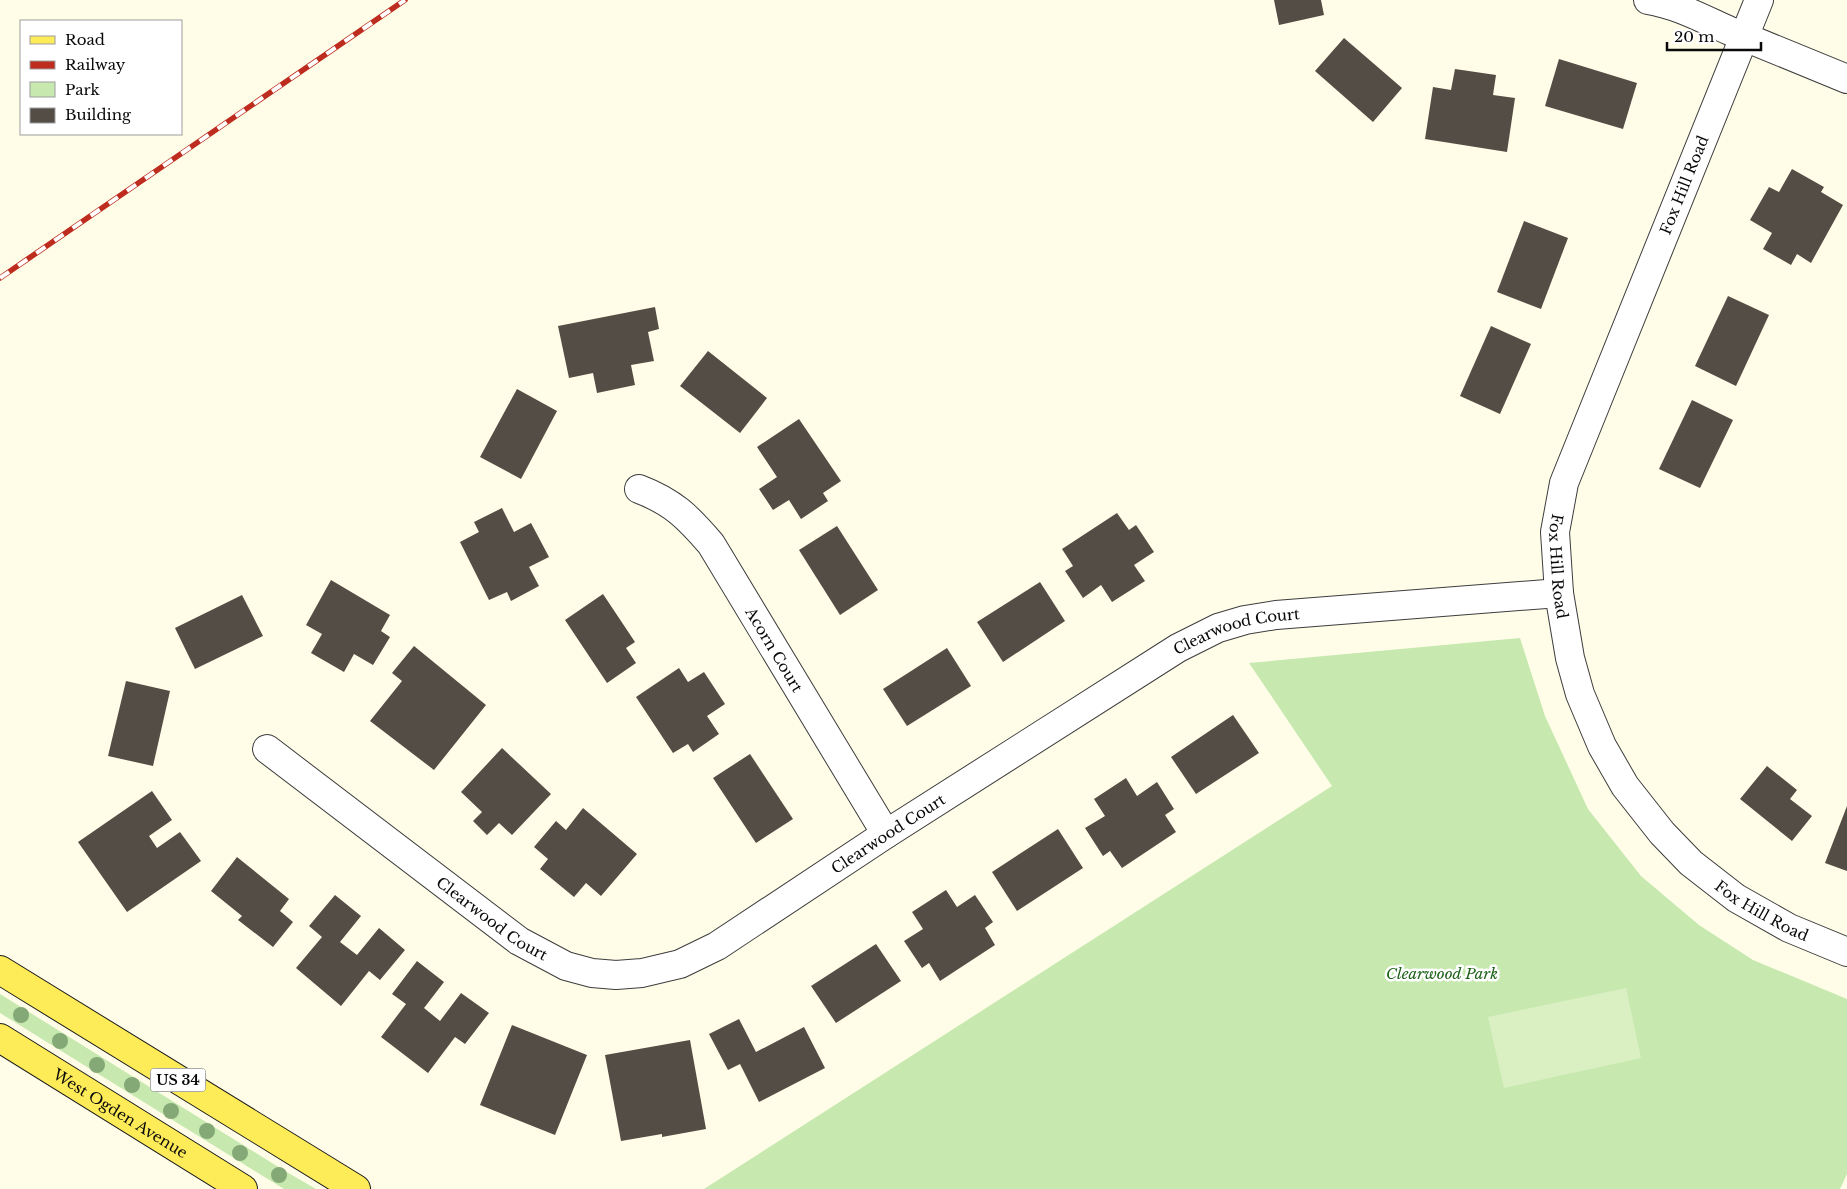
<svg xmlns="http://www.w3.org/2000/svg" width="1847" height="1189" viewBox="0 0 1847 1189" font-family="'Libre Baskerville',serif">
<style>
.green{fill:#c7e9b0}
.pitch{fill:#dbf0c2}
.building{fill:#534d46}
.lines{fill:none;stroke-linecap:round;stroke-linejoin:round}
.street-casing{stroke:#3d3d3d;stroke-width:30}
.primary-casing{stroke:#1b1b1b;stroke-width:30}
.street{stroke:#fff;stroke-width:28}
.primary{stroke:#fdeb58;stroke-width:28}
.rail-casing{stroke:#bd2c1f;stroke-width:5.5}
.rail{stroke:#fff;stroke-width:4;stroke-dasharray:11;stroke-linecap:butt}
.tree{fill:#84a876}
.labels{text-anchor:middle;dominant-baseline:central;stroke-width:5;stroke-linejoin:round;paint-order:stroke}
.shield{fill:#fff;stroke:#545454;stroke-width:1}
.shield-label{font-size:14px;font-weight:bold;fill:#0a0a0a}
.street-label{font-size:15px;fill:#0a0a0a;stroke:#fff}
.park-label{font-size:15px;font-style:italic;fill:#1f621a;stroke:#fff}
</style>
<rect width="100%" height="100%" fill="#fffde7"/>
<g class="green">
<path d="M 1520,638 L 1545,716 L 1588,809 L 1641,876 L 1699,925 L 1753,960 L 1847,999 L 1847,1174 L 1840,1189 L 704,1189 L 1332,786 L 1249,663 Z"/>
<path d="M 0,994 L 285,1171 L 316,1189 L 284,1189 L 0,1013 Z"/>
</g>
<path class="pitch" d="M 1626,988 L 1641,1058 L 1504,1088 L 1488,1017 Z"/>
<g class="building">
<path d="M 1274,0 L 1321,0 L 1324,15 L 1279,25 Z"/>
<path d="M 1344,38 L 1402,88 L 1373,122 L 1315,71 Z"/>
<path d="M 1559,59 L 1637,83 L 1623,129 L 1545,106 Z"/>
<path d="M 1455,69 L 1496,75 L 1493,95 L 1515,98 L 1507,152 L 1425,139 L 1433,87 L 1451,90 Z"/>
<path d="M 1792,169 L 1824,187 L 1821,192 L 1843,205 L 1811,263 L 1797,254 L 1791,265 L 1763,249 L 1772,233 L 1750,220 L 1769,187 L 1779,192 Z"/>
<path d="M 1524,221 L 1568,238 L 1541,309 L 1497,292 Z"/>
<path d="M 1728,296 L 1769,315 L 1736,386 L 1695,366 Z"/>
<path d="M 655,307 L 659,329 L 648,332 L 654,361 L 631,365 L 635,385 L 597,393 L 593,373 L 569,378 L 558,326 Z"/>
<path d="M 1491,326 L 1531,344 L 1500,414 L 1460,396 Z"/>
<path d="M 708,351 L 767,398 L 740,433 L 680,386 Z"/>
<path d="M 517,389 L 557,411 L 521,479 L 480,457 Z"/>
<path d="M 1692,400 L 1733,420 L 1700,488 L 1659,469 Z"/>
<path d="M 799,419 L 841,481 L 823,493 L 828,501 L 801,519 L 789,500 L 773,510 L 759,489 L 777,477 L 757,447 Z"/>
<path d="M 502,508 L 514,532 L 531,523 L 549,557 L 529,567 L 539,586 L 511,601 L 507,592 L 489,600 L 460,542 L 479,532 L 474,522 Z"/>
<path d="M 1117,513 L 1129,530 L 1136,525 L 1154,552 L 1134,565 L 1145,581 L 1112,602 L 1101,585 L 1083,598 L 1065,571 L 1073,566 L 1062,549 Z"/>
<path d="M 837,526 L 878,590 L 840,615 L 799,550 Z"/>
<path d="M 331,580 L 390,615 L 381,631 L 390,637 L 373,665 L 354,654 L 344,672 L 311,653 L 322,634 L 306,625 Z"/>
<path d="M 1040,582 L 1065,621 L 1003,662 L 977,622 Z"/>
<path d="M 603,594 L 635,642 L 626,648 L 636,663 L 607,683 L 565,620 Z"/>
<path d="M 242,595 L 263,636 L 195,669 L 175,628 Z"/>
<path d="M 414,646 L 486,705 L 434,770 L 370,721 L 402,681 L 392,673 Z"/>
<path d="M 947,648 L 971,686 L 907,726 L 883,689 Z"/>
<path d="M 679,668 L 688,682 L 704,672 L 725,704 L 707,716 L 719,734 L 693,752 L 688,744 L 673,753 L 636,697 Z"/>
<path d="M 126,681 L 170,691 L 153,766 L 108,756 Z"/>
<path d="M 1233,715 L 1259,753 L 1196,794 L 1171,757 Z"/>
<path d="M 502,748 L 551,794 L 512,835 L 499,823 L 487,835 L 473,821 L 482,812 L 461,792 Z"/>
<path d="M 750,754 L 793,819 L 756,843 L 713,778 Z"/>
<path d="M 1767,766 L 1797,790 L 1790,799 L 1812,816 L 1792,841 L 1740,799 Z"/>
<path d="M 1126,778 L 1137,796 L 1157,782 L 1174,809 L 1165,815 L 1176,832 L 1122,868 L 1110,851 L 1103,856 L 1085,828 L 1105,816 L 1094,799 Z"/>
<path d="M 152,791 L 172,820 L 149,836 L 157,848 L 180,832 L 201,861 L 127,912 L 78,842 Z"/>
<path d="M 1847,806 L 1847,871 L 1825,863 Z"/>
<path d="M 583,808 L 637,854 L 601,896 L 586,883 L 574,897 L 540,869 L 548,859 L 534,847 L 556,821 L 566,830 Z"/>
<path d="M 1058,829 L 1083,868 L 1017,911 L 992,872 Z"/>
<path d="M 237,857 L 289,899 L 280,911 L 293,922 L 273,947 L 238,920 L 242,916 L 211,891 Z"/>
<path d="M 946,890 L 957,907 L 975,895 L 993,922 L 985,928 L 995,945 L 940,981 L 929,963 L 922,968 L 904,941 L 923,929 L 912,912 Z"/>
<path d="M 335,895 L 361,916 L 340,942 L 357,955 L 379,928 L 405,950 L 380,980 L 369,971 L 341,1006 L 296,968 L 322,937 L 309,926 Z"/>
<path d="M 876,944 L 901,981 L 836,1023 L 811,986 Z"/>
<path d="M 417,961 L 444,982 L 424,1008 L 440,1021 L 461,993 L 489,1013 L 465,1044 L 455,1037 L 428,1073 L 381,1037 L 406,1004 L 392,994 Z"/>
<path d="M 739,1019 L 756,1052 L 804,1027 L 825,1068 L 759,1102 L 740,1064 L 728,1070 L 709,1034 Z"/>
<path d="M 512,1025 L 587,1055 L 555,1135 L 480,1105 Z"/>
<path d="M 690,1040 L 706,1129 L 662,1137 L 662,1134 L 621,1141 L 605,1055 Z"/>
</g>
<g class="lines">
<defs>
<g id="street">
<path d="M 1648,0 C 1678,5 1703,19 1730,31 C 1769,47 1808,63 1847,79"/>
<path id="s1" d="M 1759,0 L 1564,483 L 1555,532 L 1559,593 L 1570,658 L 1580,694 L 1602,746 L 1625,786 L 1662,833 L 1691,863 L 1736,898 L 1789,928 L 1847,952"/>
<path id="s2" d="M 639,489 C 673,502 688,517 711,544 L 886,834"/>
<path id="s3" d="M 267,749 L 519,941 L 566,966 L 592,973 L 616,975 L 642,973 L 680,964 L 717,946 L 886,834 L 1178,648 L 1218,628 L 1245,620 L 1276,615 L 1559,593"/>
</g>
<g id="primary">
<path d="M 0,970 L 356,1189"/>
<path id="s4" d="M 0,1038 L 243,1189"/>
</g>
</defs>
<use href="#street" class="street-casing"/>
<use href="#primary" class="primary-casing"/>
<use href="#street" class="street"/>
<use href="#primary" class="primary"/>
<defs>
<path id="rail" d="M 0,278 L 405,0"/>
</defs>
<use href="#rail" class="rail-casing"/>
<use href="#rail" class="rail"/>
</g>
<g class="tree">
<circle cx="21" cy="1015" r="8"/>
<circle cx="60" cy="1041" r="8"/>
<circle cx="97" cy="1065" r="8"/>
<circle cx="132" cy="1085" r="8"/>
<circle cx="171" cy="1111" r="8"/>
<circle cx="207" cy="1131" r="8"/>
<circle cx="240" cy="1153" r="8"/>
<circle cx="279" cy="1175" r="8"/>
</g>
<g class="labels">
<rect class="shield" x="150.5" y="1068.5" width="55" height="23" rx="4"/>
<g class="shield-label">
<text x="178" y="1080">US 34</text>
</g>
<g class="street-label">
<text transform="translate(1684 185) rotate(-68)">Fox Hill Road</text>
<text stroke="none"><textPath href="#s1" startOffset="605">Fox Hill Road</textPath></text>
<text stroke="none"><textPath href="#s3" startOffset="1138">Clearwood Court</textPath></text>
<text stroke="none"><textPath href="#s2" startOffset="215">Acorn Court</textPath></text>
<text stroke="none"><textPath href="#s3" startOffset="732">Clearwood Court</textPath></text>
<text stroke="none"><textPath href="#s1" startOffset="1025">Fox Hill Road</textPath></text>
<text stroke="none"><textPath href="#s3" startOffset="282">Clearwood Court</textPath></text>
<text stroke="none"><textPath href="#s4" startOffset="142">West Ogden Avenue</textPath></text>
</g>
<g class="park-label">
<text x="1442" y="973">Clearwood Park</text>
</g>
</g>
<rect x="20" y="20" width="162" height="115" fill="#ffffff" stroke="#9d9d9d"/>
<rect x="30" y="36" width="25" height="8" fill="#fdeb58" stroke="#9d9d9d"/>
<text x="65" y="45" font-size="15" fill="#0a0a0a">Road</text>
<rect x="30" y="61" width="25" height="8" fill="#bd2c1f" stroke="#9d9d9d"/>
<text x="65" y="70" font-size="15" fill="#0a0a0a">Railway</text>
<rect x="30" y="82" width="25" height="15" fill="#c7e9b0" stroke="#9d9d9d"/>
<text x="65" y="95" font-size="15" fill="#0a0a0a">Park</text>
<rect x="30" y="108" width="25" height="15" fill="#534d46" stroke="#9d9d9d"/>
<text x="65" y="120" font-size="15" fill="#0a0a0a">Building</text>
<path d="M1667 42v8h94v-8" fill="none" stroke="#0a0a0a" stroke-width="2.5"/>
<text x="1674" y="42" font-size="15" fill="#0a0a0a" stroke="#ffffff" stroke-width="4" paint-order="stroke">20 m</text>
</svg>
